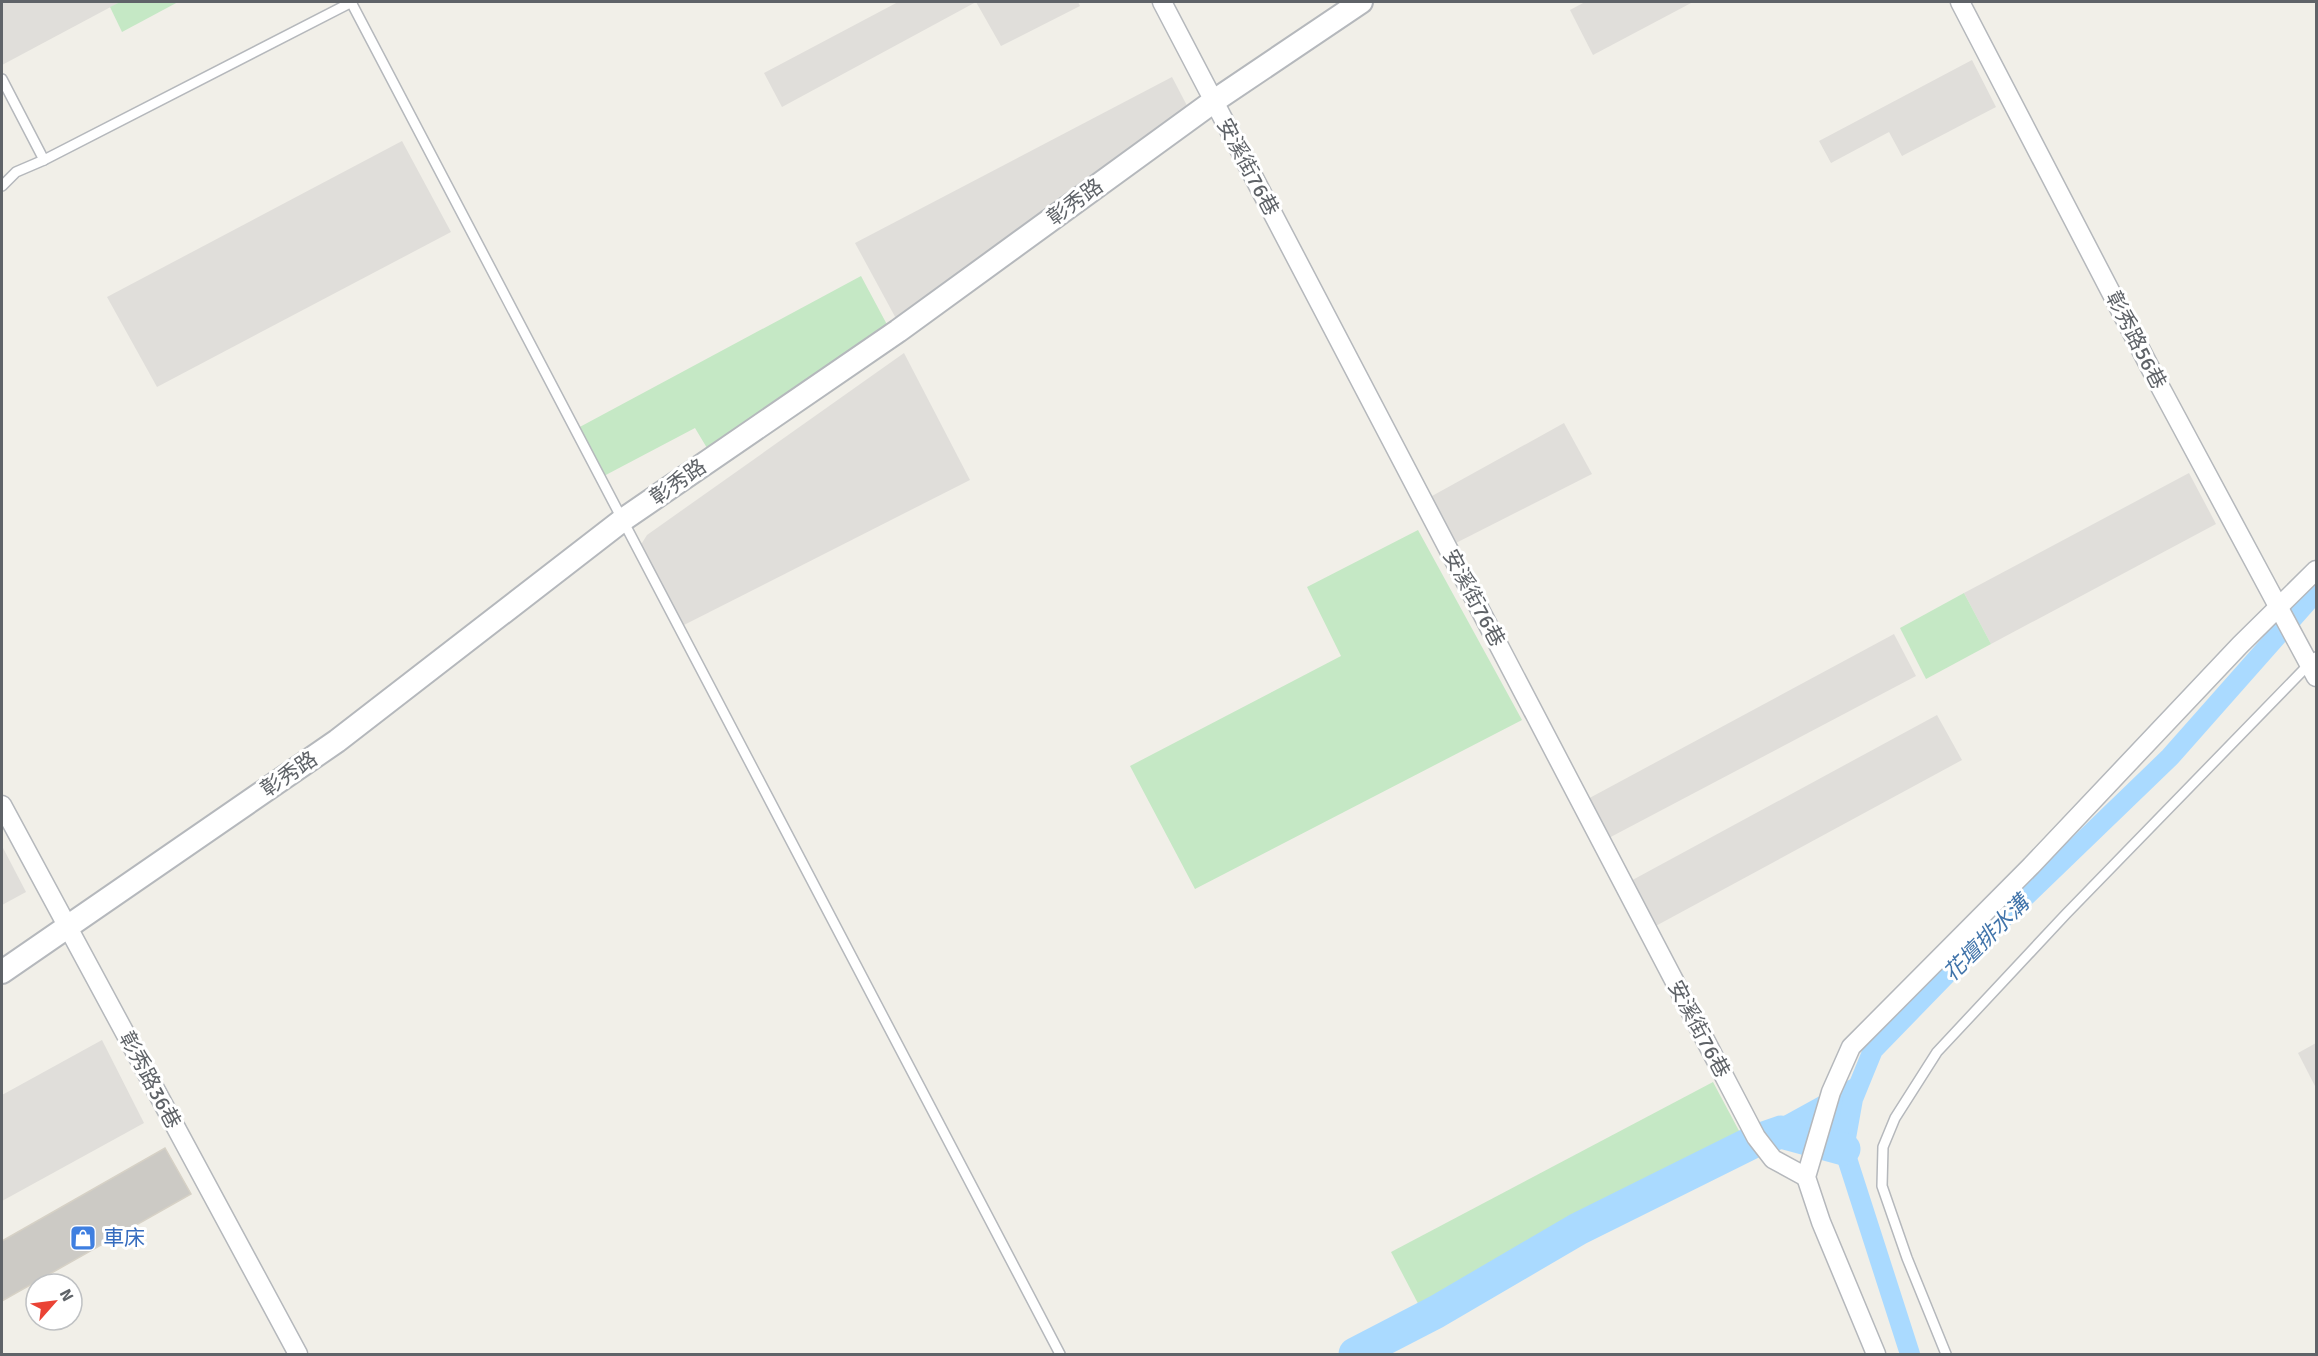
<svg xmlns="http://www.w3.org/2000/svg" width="2318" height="1356" viewBox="0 0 2318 1356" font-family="Signika,'Noto Sans TC',sans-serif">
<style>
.industrial{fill:#e0deda}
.green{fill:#c5e8c5}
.water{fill:#aadaff}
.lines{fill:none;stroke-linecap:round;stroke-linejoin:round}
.canal{stroke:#aadaff;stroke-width:20}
.river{stroke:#aadaff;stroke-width:33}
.building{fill:#cccac5;stroke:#d6d1c6;stroke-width:1.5}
.service-casing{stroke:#b5b8bc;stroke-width:12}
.minor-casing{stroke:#b5b8bc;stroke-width:21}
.tertiary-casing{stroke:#b5b8bc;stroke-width:26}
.service{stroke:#fff;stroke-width:9}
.minor{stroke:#fff;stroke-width:18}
.tertiary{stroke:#fff;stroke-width:22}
.labels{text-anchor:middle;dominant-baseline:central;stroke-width:6;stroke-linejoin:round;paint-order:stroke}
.street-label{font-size:21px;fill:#5f6368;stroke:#fff}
.shop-label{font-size:21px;fill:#366cbe;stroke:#fff;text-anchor:start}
.water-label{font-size:22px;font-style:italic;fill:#4174aa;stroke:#fff}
</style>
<rect width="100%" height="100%" fill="#f1efe8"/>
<g class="industrial">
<path d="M 2,2 L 120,2 L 2,65 Z"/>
<path d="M 898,2 L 1078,2 L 1080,6 L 1001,46 L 976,2 L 782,107 L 764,73 Z"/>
<path d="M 1585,2 L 1693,2 L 1593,55 L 1570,10 Z"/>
<path d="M 1972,60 L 1996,107 L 1902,156 L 1889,132 L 1831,163 L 1819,141 Z"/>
<path d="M 1172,77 L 1194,119 L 899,324 L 855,243 Z"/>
<path d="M 402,141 L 451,232 L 157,387 L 107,297 Z"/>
<path d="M 904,353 L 970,480 L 680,627 L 641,553 L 642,543 L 647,535 Z"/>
<path d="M 1564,423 L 1592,474 L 1448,547 L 1423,501 Z"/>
<path d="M 2189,473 L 2216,524 L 1991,644 L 1964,593 Z"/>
<path d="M 1894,634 L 1916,676 L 1605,840 L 1584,801 Z"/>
<path d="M 1937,715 L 1962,760 L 1652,928 L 1627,883 Z"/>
<path d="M 2,846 L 26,892 L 2,905 Z"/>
<path d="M 102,1040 L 144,1123 L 2,1201 L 2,1095 Z"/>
<path d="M 2316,1043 L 2316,1088 L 2298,1053 Z"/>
</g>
<g class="green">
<path d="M 120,2 L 178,2 L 122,32 L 110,7 Z"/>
<path d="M 861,276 L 891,332 L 713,458 L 695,428 L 602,477 L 576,429 Z"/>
<path d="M 1418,530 L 1522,720 L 1195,889 L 1130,766 L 1341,656 L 1307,587 Z"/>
<path d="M 1964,593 L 1991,644 L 1926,679 L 1900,628 Z"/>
<path d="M 1713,1082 L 1745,1142 L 1423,1313 L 1391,1252 Z"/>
</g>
<path class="water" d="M 1882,1050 L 1853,1099 L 1844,1149 L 1782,1132 L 1755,1141 L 1751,1134 L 1867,1070 Z"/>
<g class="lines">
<path class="canal" d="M 1910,1354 L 1844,1149 L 1853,1099 L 1873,1050 L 1974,946 L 2170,757 L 2316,592"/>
<path class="river" d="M 1355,1354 L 1436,1312 L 1578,1229 L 1755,1141 L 1781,1132 L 1844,1149"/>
</g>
<path class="building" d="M 165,1148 L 191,1194 L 2,1301 L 2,1241 Z"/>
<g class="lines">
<defs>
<g id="service">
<path d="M 351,2 L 1060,1354"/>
<path d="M 2,79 L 44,160"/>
<path d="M 2,186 L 16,172 L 44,160 L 352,2"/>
<path d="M 1946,1354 L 1907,1258 L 1882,1186 L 1883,1147 L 1895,1118 L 1937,1052 L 2066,914 L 2316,657"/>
</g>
<g id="minor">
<path d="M 1162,2 L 1756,1137 L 1773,1159 L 1806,1177"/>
<path d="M 1960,2 L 2157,381 L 2316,677"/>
<path d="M 2,805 L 298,1354"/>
<path d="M 1876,1354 L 1821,1222 L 1806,1177 L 1831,1092 L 1851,1047 L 2031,866 L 2240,645 L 2316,570"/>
</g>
<path id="tertiary" d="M 2,972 L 337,741 L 624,519 L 898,331 L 1214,101 L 1361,2"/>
</defs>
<use href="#service" class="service-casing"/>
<use href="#minor" class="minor-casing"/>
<use href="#tertiary" class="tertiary-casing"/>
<use href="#service" class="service"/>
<use href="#minor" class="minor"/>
<use href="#tertiary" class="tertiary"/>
</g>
<defs>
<symbol id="shop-square" viewBox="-11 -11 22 22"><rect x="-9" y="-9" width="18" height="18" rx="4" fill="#3f7fe0" stroke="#fff"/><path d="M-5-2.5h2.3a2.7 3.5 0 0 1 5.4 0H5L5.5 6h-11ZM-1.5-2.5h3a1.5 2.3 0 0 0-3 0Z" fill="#fff"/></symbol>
</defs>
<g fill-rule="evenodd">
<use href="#shop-square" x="68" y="1223" width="30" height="30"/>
</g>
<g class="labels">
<g class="street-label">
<text transform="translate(1248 167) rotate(62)">安溪街76巷</text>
<text transform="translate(1075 202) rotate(-36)">彰秀路</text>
<text transform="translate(2136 340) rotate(63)">彰秀路56巷</text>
<text transform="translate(678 482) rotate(-35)">彰秀路</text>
<text transform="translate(1474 598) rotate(62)">安溪街76巷</text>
<text transform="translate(289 774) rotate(-34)">彰秀路</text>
<text transform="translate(1699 1029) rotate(62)">安溪街76巷</text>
<text transform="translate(150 1080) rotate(62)">彰秀路36巷</text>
</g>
<g class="shop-label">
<text x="103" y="1238">車床</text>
</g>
<g class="water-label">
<text transform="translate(1986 938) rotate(-45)">花壇排水溝</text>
</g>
</g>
<rect width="2318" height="1356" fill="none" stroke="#5f6368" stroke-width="6"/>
<g transform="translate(54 1302) rotate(62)"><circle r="28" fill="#ffffff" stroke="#bfc1c3" stroke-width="1.5"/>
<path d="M0-4.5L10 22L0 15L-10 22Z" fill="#ea4335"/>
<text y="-9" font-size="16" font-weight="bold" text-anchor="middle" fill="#5f6368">N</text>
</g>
</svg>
